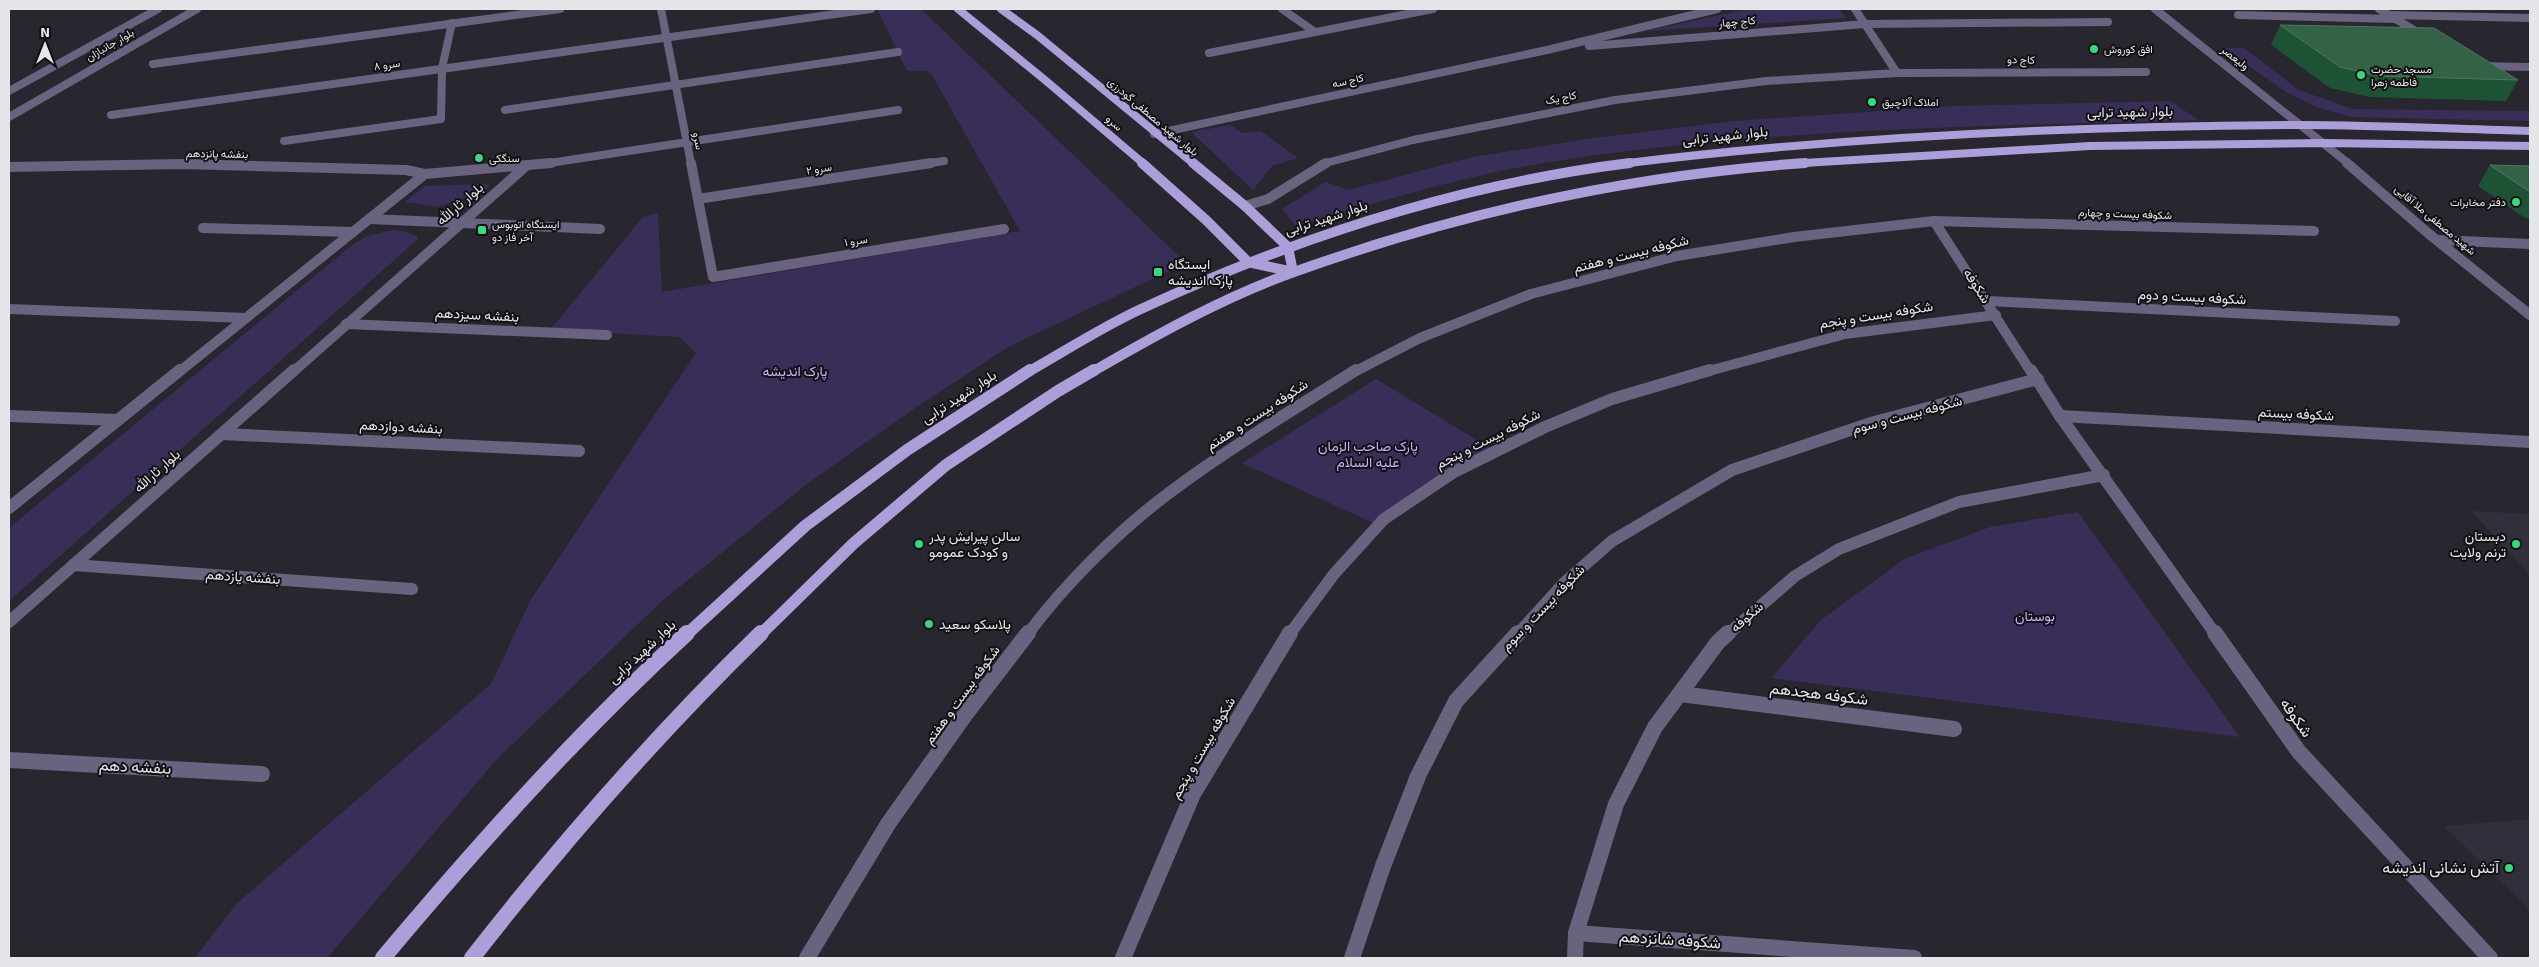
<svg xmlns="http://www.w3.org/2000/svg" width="2539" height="967" viewBox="0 0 2539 967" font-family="Signika,Vazirmatn,sans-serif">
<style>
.built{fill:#322f3c}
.green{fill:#392e58}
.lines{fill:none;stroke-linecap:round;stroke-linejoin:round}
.minor-far3{stroke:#696380;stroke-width:8}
.minor-far2{stroke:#696380;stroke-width:10}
.minor-far1{stroke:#696380;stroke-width:12}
.minor{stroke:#696380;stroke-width:16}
.major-far3{stroke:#ac9ed9;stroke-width:8}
.major-far2{stroke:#ac9ed9;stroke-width:10}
.major-far1{stroke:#ac9ed9;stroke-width:12}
.major{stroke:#ac9ed9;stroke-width:16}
.wall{fill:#1d5234}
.building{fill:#336247;stroke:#4f7661}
.poi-dot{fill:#3bd77e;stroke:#111013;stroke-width:2}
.labels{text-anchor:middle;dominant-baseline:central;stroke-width:4;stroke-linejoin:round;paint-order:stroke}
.far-street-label{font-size:11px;fill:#e6e5ea;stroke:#111013}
.far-poi-label{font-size:11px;fill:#e6e5ea;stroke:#111013;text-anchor:start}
.street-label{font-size:14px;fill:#e6e5ea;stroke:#111013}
.poi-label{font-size:14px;fill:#e6e5ea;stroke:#111013;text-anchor:start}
.park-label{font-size:14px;fill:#c4b2fc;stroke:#111013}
.near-street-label{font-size:16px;fill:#e6e5ea;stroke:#111013}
.near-poi-label{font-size:16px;fill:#e6e5ea;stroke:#111013;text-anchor:end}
</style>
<rect width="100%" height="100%" fill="#28262e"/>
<g class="built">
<path d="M 2471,511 L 2530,514 L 2530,575 Z"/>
<path d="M 2530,819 L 2530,910 L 2444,826 Z"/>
</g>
<g class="green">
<path d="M 877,9 L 921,9 L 1186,263 L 1010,346 L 915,408 L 807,484 L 662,601 L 497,759 L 327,958 L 195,958 L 236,904 L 491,684 L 530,601 L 696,353 L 679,337 L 550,330 L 643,217 L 658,213 L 662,292 L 1020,231 L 932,75 L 928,71 L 907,71 Z"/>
<path d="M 1748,9 L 1838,9 L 1847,18 L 1646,31 Z"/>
<path d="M 2224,48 L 2244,48 L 2299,90 L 2353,109 L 2530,111 L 2530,121 L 2350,117 L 2316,107 L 2286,92 Z"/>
<path d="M 2171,101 L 2198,120 C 1986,126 1774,128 1563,160 C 1472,173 1384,201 1296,226 L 1282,209 L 1325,182 L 1349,190 L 1472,157 L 1594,138 L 1734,121 L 1954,106 Z"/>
<path d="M 1230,125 L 1242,133 L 1261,131 L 1298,158 L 1272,166 L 1253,190 L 1191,132 Z"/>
<path d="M 485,184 L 489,185 L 489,187 L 481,192 L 437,207 L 405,202 L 425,186 Z"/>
<path d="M 393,230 L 403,231 L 417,236 L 417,240 L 9,601 L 9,528 L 352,245 L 367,236 Z"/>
<path d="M 1376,379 L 1492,449 L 1373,523 L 1242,463 Z"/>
<path d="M 2078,512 L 2240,737 L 1771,678 L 1821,620 L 1904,559 L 1990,527 Z"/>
</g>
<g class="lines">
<g class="minor-far3">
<path d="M 661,9 L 691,164"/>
<path d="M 1282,9 L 1315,32"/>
<path d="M 1855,9 L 1897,73"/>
<path d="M 2155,9 L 2349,164"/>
<path d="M 2379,9 L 2424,36"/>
<path d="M 2238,15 L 2394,19"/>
<path d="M 2392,15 L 2530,18"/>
<path d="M 1589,46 L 1865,24 L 2108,22"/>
<path d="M 1209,53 L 1433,9"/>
<path d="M 153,64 L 560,9"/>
<path d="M 2478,66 L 2530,67"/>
<path d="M 9,91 L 158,9"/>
<path d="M 505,110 L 898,52"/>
<path d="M 111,115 L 871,9"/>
<path d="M 9,117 L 197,9"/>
<path d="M 1154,134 L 1547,50 L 1717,9"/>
<path d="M 284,141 L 441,119 L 442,68 L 452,23"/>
<path d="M 166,164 L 192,164"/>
<path d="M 543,164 L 898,110"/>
<path d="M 923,164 L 944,161"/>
<path d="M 1322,164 L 1413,140 L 1615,100 L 1766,81 L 1897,73 L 2146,72"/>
</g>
<g class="minor-far2">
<path d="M 691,163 L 713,277 L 1004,229"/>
<path d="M 2347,163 L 2429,234 L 2530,315"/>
<path d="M 9,167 L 182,164 L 406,170 L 425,174"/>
<path d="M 698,199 L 931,163"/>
<path d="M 1245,206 L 1268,199 L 1326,163"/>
<path d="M 369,219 L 600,229"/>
<path d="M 1934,221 L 2031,372"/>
<path d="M 203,228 L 353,232"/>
<path d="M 2437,240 L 2530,244"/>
<path d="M 1988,301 L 2395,321"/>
<path d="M 9,309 L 246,318"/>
<path d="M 346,324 L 607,335"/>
<path d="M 179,372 L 425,174 L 551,163"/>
<path d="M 293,372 L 525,167"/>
<path d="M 1354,372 L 1420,338 L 1531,294 L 1677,256 L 1794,237 L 1934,221 L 2314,231"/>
<path d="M 1705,372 L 1845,334 L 1996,315"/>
</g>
<g class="minor-far1">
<path d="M 2031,370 L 2060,416 L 2216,635"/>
<path d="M 9,416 L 118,420"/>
<path d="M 2060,416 L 2530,442"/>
<path d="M 222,434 L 579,451"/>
<path d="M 9,508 L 180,370"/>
<path d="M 73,565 L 412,589"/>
<path d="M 9,622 L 294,370"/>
<path d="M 1027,635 C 1065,584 1118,531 1169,493 C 1229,448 1293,410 1356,370"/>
<path d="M 1289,635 L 1334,574 L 1384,519 L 1454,472 L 1545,427 L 1612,399 L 1710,370"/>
<path d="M 1517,635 L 1564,583 L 1612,541 L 1732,470 L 1874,422 L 2038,379"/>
<path d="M 1727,635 L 1795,576 L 1839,549 L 1959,502 L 2104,475"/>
</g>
<g class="minor">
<path d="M 2215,633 L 2299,752 L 2490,958"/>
<path d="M 1680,694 L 1954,729"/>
<path d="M 9,760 L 262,774"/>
<path d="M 1576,933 L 1914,958"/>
<path d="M 807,958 L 888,824 L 965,715 L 1028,633"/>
<path d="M 1123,958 L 1193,794 L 1290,633"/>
<path d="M 1352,958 L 1383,866 L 1418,776 L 1456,701 L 1518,633"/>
<path d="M 1575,958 L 1576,933 L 1616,804 L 1655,727 L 1718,642 L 1728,633"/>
</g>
<g class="major-far3">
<path d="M 958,9 L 1045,80 L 1144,164"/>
<path d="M 1001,9 L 1037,35 L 1194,164"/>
<path d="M 1620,164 C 1845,136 2073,126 2301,125 C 2377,125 2454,129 2530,131"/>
<path d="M 1787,164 L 2090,146 L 2324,143 L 2530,146"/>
</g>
<g class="major-far2">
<path d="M 1142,163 L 1206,220 L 1248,262"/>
<path d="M 1193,163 L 1245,206 L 1288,247"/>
<path d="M 1248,262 L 1293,272 L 1288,247"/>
<path d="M 1028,372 C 1065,351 1102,327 1141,309 C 1295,238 1461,184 1630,163"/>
<path d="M 1092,372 C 1156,335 1224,297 1294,272 C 1459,213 1631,175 1805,163"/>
</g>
<g class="major-far1">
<path d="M 686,635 L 805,526 L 907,450 L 1030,370"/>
<path d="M 760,635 L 854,543 L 946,465 L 1058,391 L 1094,370"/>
</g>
<g class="major">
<path d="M 383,958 C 478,845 578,733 687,633"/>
<path d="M 472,958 C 561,844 657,734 761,633"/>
</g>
</g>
<g class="wall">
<path d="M 2280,25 L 2518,80 L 2506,101 L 2369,97 L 2330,88 L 2271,45 Z"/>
<path d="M 2490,165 L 2530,166 L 2530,218 L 2525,218 L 2478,186 Z"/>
</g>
<g class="building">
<path d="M 2280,25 L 2434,28 L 2518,80 L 2379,76 L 2340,67 Z"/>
<path d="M 2490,165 L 2530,166 L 2530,192 Z"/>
</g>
<g class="poi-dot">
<circle cx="2094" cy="49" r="5"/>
<circle cx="2361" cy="75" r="5"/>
<circle cx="1872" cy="102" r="5"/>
<circle cx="479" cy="158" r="5"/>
<circle cx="2516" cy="202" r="5"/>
<rect x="477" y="225" width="10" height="10" rx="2.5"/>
<rect x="1153" y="267" width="10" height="10" rx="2.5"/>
<circle cx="919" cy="544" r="5"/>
<circle cx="2516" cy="544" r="5"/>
<circle cx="929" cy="624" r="5"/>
<circle cx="2509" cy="868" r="5"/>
</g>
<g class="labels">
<g class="far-street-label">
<text transform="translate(1737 22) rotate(-5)">کاج چهار</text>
<text transform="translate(110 45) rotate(-30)">بلوار جانبازان</text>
<text transform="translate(2235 58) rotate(38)">ولیعصر</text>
<text transform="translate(2021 60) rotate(1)">کاج دو</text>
<text transform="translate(387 65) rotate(-8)">سرو ۸</text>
<text transform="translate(1348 81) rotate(-12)">کاج سه</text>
<text transform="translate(1561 98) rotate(-11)">کاج یک</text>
<text transform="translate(1153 117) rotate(40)">بلوار شهید مصطفی گودرزی</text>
<text transform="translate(1114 123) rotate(41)">سرو</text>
<text transform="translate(698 141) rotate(79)">سرو</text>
<text transform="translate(217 154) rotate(1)">بنفشه پانزدهم</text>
<text transform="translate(819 169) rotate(-9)">سرو ۲</text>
<text transform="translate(2125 214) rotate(2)">شکوفه بیست و چهارم</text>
<text transform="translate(2435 220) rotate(40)">شهید مصطفی ملا آقایی</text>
<text transform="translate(856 241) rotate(-9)">سرو ۱</text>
</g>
<g class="far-poi-label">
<text x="2104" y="49">افق کوروش</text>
<text x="2371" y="69">مسجد حضرت<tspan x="2371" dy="13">فاطمه زهرا</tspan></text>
<text x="1882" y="102">املاک آلاچیق</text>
<text x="489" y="158">سنگکی</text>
<text x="2506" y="202" text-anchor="end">دفتر مخابرات</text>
<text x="492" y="224">ایستگاه اتوبوس<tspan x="492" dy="13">آخر فاز دو</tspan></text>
</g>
<g class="street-label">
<text transform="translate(2130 112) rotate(-1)">بلوار شهید ترابی</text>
<text transform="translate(1725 136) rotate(-6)">بلوار شهید ترابی</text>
<text transform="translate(460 204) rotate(-41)">بلوار ثارالله</text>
<text transform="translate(1326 218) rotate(-18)">بلوار شهید ترابی</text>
<text transform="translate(1631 254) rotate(-14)">شکوفه بیست و هفتم</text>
<text transform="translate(1977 286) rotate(57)">شکوفه</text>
<text transform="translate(2192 297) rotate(3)">شکوفه بیست و دوم</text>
<text transform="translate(477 315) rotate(3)">بنفشه سیزدهم</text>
<text transform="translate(1876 315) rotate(-9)">شکوفه بیست و پنجم</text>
<text transform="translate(959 397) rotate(-33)">بلوار شهید ترابی</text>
<text transform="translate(2296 414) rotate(3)">شکوفه بیستم</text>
<text transform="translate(1257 415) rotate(-33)">شکوفه بیست و هفتم</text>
<text transform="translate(1907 415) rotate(-15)">شکوفه بیست و سوم</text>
<text transform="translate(401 427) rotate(3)">بنفشه دوازدهم</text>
<text transform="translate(1488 439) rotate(-27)">شکوفه بیست و پنجم</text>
<text transform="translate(157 471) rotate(-42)">بلوار ثارالله</text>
<text transform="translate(243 577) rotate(4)">بنفشه یازدهم</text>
<text transform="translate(1543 608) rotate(-46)">شکوفه بیست و سوم</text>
<text transform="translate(1747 617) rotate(-41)">شکوفه</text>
<text transform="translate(642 652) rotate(-43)">بلوار شهید ترابی</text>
<text transform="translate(962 695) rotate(-54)">شکوفه بیست و هفتم</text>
<text transform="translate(1203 748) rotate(-60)">شکوفه بیست و پنجم</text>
</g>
<g class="poi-label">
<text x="1168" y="264">ایستگاه<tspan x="1168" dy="16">پارک اندیشه</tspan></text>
<text x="929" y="536">سالن پیرایش پدر<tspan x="929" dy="16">و کودک عمومو</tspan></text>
<text x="2506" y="536" text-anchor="end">دبستان<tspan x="2506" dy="16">ترنم ولایت</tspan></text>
<text x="939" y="624">پلاسکو سعید</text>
</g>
<g class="park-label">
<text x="795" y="371">پارک اندیشه</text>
<text x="1368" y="446">پارک صاحب الزمان<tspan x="1368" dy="16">علیه السلام</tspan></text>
<text x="2035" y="616">بوستان</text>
</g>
<g class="near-street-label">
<text transform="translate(1819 694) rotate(7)">شکوفه هجدهم</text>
<text transform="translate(2296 718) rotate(55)">شکوفه</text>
<text transform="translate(135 767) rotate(3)">بنفشه دهم</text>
<text transform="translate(1670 940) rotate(4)">شکوفه شانزدهم</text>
</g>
<g class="near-poi-label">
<text x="2499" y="868">آتش نشانی اندیشه</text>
</g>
</g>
<rect width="2539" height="967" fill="none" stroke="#e6e5ea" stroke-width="20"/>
<g transform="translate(45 45)" stroke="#111013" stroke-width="4" paint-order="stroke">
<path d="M0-4L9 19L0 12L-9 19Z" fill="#e6e5ea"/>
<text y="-8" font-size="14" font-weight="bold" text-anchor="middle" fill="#e6e5ea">N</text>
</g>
</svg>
